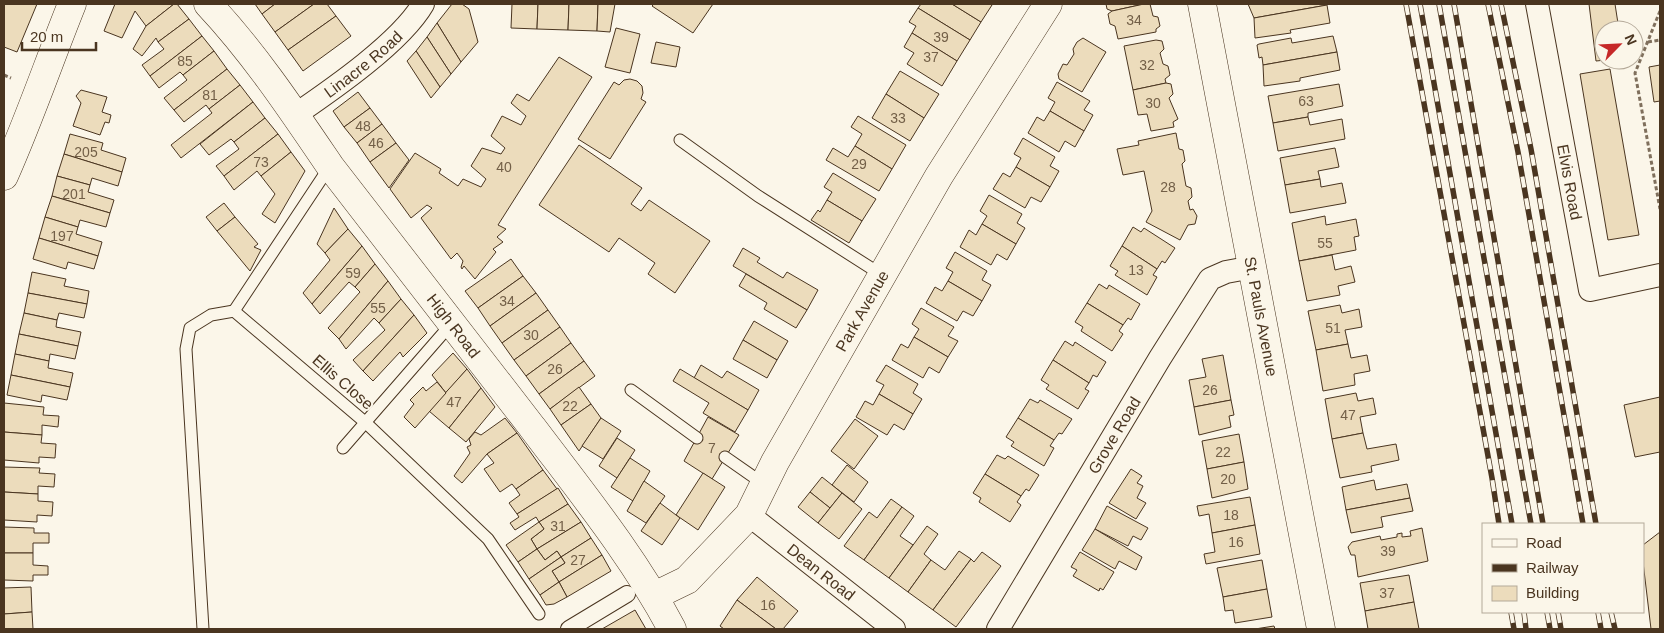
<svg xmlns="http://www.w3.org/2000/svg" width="1664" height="633" viewBox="0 0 1664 633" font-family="Helvetica,sans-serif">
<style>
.building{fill:#ecdcbc;stroke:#4a3520}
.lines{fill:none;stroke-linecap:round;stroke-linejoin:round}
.service-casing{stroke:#4a3520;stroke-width:13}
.pedestrian-casing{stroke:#4a3520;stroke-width:18}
.minor-casing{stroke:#4a3520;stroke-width:24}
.tertiary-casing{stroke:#4a3520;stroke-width:29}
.primary-casing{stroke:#4a3520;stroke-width:29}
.path{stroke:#7f6f5c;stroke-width:3;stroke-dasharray:4 2.5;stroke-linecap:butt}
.service{stroke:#fbf6e9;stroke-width:11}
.pedestrian{stroke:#fbf6e9;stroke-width:16}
.minor{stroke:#fbf6e9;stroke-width:22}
.tertiary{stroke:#fbf6e9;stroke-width:28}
.primary{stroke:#fbf6e9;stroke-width:28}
.rail-casing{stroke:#4a3520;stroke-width:5.5}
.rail{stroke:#fbf6e9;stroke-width:4;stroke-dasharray:11;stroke-linecap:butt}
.labels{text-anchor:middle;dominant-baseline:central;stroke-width:4;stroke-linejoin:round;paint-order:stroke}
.number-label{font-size:14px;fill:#725f47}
.street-label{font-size:16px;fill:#4a3520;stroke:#fbf6e9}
</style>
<rect width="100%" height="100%" fill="#fbf6e9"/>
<g class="building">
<path d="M 4,4 L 37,4 L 17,52 L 4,47 Z"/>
<path d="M 115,4 L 174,4 L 146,26 L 135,11 L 122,38 L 104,31 Z"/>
<path d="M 174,4 L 177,4 L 189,19 L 158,42 L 156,38 L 142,56 L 133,49 L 146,26 Z"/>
<path d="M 255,4 L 275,4 L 262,14 Z"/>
<path d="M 275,4 L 314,4 L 275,32 L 262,14 Z"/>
<path d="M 314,4 L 327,4 L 336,16 L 288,50 L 275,32 Z"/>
<path d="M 452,4 L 462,4 L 469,9 L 478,42 L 461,62 L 437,23 Z"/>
<path d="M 512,4 L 538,4 L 537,29 L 511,28 Z"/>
<path d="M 538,4 L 569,4 L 568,30 L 537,29 Z"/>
<path d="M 569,4 L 598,4 L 597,31 L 568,30 Z"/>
<path d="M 598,4 L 615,4 L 610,32 L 597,31 Z"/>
<path d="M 654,4 L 713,4 L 693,33 L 652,6 Z"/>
<path d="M 921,4 L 952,4 L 981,22 L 970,40 L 918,8 Z"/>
<path d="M 952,4 L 989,4 L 992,5 L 981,22 Z"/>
<path d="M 1106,4 L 1144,4 L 1112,11 L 1107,9 Z"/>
<path d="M 1144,4 L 1150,4 L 1153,16 L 1158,17 L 1160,26 L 1156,29 L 1156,32 L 1118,39 L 1115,26 L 1110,24 L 1108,14 L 1112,11 Z"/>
<path d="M 1248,4 L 1327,4 L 1327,5 L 1254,18 Z"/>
<path d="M 1589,4 L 1615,4 L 1619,30 L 1604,30 L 1604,60 L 1606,60 L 1596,61 Z"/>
<path d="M 1327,5 L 1330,23 L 1290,30 L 1291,33 L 1255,38 L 1254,18 Z"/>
<path d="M 918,8 L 970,40 L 957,61 L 912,33 L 916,26 L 909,22 Z"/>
<path d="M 336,16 L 351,36 L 303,71 L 288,50 Z"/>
<path d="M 189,19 L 202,36 L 150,76 L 142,65 L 164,49 L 158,42 Z"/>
<path d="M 437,23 L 461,62 L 451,74 L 427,37 Z"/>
<path d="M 616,28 L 640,34 L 630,73 L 605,67 Z"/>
<path d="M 912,33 L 957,61 L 942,86 L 907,64 L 914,53 L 904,47 Z"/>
<path d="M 202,36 L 214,51 L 183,75 L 180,72 L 159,88 L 150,76 Z"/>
<path d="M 1333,36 L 1337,52 L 1263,65 L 1262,57 L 1259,58 L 1257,45 L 1259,44 L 1291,38 L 1292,43 Z"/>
<path d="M 427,37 L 451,74 L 440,87 L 416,51 Z"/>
<path d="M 1083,38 L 1106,52 L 1082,92 L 1059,79 L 1058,74 L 1063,64 L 1067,65 L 1074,54 L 1073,49 L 1077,42 Z"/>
<path d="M 1156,40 L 1162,41 L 1164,49 L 1160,53 L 1163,64 L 1168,66 L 1170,75 L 1165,79 L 1166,83 L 1133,90 L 1124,46 Z"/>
<path d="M 656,42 L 680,47 L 676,67 L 651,63 Z"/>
<path d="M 214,51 L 227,69 L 174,110 L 164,98 L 187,80 L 183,75 Z"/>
<path d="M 416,51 L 440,87 L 431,98 L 407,61 Z"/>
<path d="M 1337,52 L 1340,70 L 1300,78 L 1300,81 L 1264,86 L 1263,65 Z"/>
<path d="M 559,57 L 592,77 L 498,225 L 506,229 L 497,237 L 503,242 L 493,249 L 496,252 L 475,279 L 464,266 L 462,269 L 461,267 L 463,261 L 457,253 L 451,259 L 421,218 L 432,208 L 427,205 L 411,218 L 390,189 L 415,153 L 441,169 L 439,173 L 458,186 L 463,179 L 481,187 L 486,179 L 471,166 L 482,148 L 501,154 L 505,148 L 491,136 L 502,116 L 521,125 L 526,116 L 511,103 L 517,94 L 529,101 Z"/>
<path d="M 1660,65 L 1660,101 L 1654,102 L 1649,67 Z"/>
<path d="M 227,69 L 240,85 L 209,109 L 206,105 L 184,122 L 174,110 Z"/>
<path d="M 1610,69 L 1639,235 L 1608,240 L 1580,74 Z"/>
<path d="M 900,71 L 939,94 L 924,118 L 886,94 Z"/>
<path d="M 630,79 L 637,81 L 642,86 L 643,93 L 641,99 L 646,102 L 610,159 L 578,139 L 614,82 L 619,85 L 624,80 Z"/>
<path d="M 1057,82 L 1090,101 L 1084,110 L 1093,115 L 1084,131 L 1050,111 L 1055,102 L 1048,98 Z"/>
<path d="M 1166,83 L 1171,84 L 1173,94 L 1169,98 L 1178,119 L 1173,122 L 1174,127 L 1151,131 L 1147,114 L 1138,115 L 1133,90 Z"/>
<path d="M 1339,84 L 1343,106 L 1308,113 L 1308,117 L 1273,123 L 1268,96 Z"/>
<path d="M 240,85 L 253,102 L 181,158 L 171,145 L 212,113 L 209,109 Z"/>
<path d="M 81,90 L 107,97 L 102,112 L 111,115 L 109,123 L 105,122 L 100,135 L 73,126 L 81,103 L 76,96 Z"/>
<path d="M 358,92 L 370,108 L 344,127 L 333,111 Z"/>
<path d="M 886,94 L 924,118 L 910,141 L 872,118 Z"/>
<path d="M 253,102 L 265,118 L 234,142 L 231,139 L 209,155 L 200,144 Z"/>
<path d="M 370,108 L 382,124 L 357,143 L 344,127 Z"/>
<path d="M 1050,111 L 1084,131 L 1075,147 L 1065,141 L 1059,152 L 1028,133 L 1037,117 L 1044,121 Z"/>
<path d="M 858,116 L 906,145 L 892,169 L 855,146 L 862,134 L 851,127 Z"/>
<path d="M 1308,117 L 1310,125 L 1342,119 L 1345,139 L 1278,151 L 1273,123 Z"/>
<path d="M 265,118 L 278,134 L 224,176 L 216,166 L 239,149 L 234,142 Z"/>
<path d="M 382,124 L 396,143 L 370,162 L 357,143 Z"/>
<path d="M 1176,133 L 1179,149 L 1183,150 L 1185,161 L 1182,164 L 1186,186 L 1191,188 L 1192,197 L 1188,201 L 1190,210 L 1193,209 L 1197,216 L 1195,224 L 1188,225 L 1180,240 L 1146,222 L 1152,211 L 1144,171 L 1123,175 L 1117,149 L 1139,145 L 1138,141 Z"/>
<path d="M 70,134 L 103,143 L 101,150 L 126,158 L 122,172 L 64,154 Z"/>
<path d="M 278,134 L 291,152 L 261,176 L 257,171 L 234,190 L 224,176 Z"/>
<path d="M 1023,138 L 1055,157 L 1050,166 L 1059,171 L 1050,187 L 1016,167 L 1021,158 L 1014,154 Z"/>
<path d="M 396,143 L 409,160 L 389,188 L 370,162 Z"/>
<path d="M 579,145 L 642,188 L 631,204 L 641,211 L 649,200 L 710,241 L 675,293 L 648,274 L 655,263 L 619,238 L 609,252 L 539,205 Z"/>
<path d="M 855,146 L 892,169 L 879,191 L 826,160 L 833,148 L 848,157 Z"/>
<path d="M 1335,148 L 1339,167 L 1318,171 L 1320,179 L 1285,185 L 1280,158 Z"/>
<path d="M 291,152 L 305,171 L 275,223 L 262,214 L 275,194 L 261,176 Z"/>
<path d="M 64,154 L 122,172 L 118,186 L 92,178 L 90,185 L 57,176 Z"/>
<path d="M 1016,167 L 1050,187 L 1041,202 L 1031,197 L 1025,208 L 993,189 L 1003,173 L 1010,177 Z"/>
<path d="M 833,173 L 876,199 L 862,221 L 827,200 L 832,192 L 824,187 Z"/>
<path d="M 57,176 L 90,185 L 88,192 L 114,200 L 110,213 L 52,196 Z"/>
<path d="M 1320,179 L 1321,187 L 1342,183 L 1346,203 L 1290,213 L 1285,185 Z"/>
<path d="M 989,195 L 1022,214 L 1017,223 L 1025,228 L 1016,244 L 982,224 L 987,216 L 980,211 Z"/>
<path d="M 52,196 L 110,213 L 106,227 L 80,220 L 78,227 L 45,217 Z"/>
<path d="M 827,200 L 862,221 L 849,243 L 811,220 L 818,210 L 820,212 Z"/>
<path d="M 224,203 L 235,217 L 217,231 L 206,217 Z"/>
<path d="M 334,208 L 348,229 L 325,253 L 317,244 Z"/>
<path d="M 1325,216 L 1326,225 L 1356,219 L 1359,236 L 1354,237 L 1356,250 L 1299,261 L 1292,223 Z"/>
<path d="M 45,217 L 78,227 L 76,234 L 102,242 L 98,256 L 39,238 Z"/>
<path d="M 235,217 L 258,244 L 254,247 L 261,250 L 250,271 L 217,231 Z"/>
<path d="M 982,224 L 1016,244 L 1007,260 L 997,254 L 991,265 L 960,247 L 969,230 L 976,235 Z"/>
<path d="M 1133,227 L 1141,232 L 1144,228 L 1175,248 L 1165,263 L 1162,261 L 1157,269 L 1122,246 Z"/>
<path d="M 348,229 L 362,246 L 312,304 L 303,293 L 330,260 L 325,253 Z"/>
<path d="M 39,238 L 98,256 L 94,269 L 68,262 L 66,269 L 33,259 Z"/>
<path d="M 362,246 L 375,264 L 355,287 L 349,282 L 320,314 L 312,304 Z"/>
<path d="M 1122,246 L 1157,269 L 1153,275 L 1157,277 L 1147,295 L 1115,275 L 1118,271 L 1110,266 Z"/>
<path d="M 743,248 L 760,258 L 757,262 L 783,278 L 787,272 L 818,290 L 807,310 L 733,266 Z"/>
<path d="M 955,252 L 987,271 L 982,280 L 991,285 L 982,301 L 948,281 L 953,272 L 946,268 Z"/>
<path d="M 1332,255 L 1335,270 L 1351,266 L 1355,282 L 1338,286 L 1340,295 L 1307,301 L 1299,261 Z"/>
<path d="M 511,259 L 523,276 L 478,308 L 465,291 Z"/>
<path d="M 375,264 L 388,281 L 339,339 L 328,328 L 360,292 L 355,287 Z"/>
<path d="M 32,272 L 66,279 L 64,286 L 89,291 L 87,304 L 28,293 Z"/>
<path d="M 746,274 L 807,310 L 796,328 L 764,309 L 767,303 L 739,286 Z"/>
<path d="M 523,276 L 536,293 L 490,326 L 478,308 Z"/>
<path d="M 388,281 L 401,299 L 379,323 L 374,318 L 346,349 L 339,339 Z"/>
<path d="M 948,281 L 982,301 L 973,316 L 963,311 L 957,321 L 926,303 L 935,287 L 942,291 Z"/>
<path d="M 1099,284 L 1107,289 L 1109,285 L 1140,304 L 1131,320 L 1128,318 L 1123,325 L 1087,303 Z"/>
<path d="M 28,293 L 87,304 L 84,318 L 59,313 L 57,320 L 24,313 Z"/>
<path d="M 536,293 L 548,310 L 502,343 L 490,326 Z"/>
<path d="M 401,299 L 414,315 L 363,371 L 353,360 L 385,330 L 379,323 Z"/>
<path d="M 1087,303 L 1123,325 L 1119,331 L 1123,334 L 1112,351 L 1081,331 L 1083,327 L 1075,322 Z"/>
<path d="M 1340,305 L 1342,313 L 1359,309 L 1362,327 L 1345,330 L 1348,344 L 1316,350 L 1308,311 Z"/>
<path d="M 921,308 L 954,327 L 948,336 L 958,341 L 948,357 L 914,337 L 919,329 L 912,324 Z"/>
<path d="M 548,310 L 560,327 L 514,360 L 502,343 Z"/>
<path d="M 24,313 L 57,320 L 56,327 L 81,332 L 78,346 L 19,334 Z"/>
<path d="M 414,315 L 427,333 L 403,357 L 400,352 L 373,381 L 363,371 Z"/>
<path d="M 754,321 L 788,341 L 777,360 L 743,340 Z"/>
<path d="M 560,327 L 571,343 L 526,376 L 514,360 Z"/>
<path d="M 19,334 L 78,346 L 75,359 L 50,354 L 49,361 L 15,354 Z"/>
<path d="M 914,337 L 948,357 L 939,373 L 929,367 L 923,378 L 892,360 L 901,344 L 908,348 Z"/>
<path d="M 743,340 L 777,360 L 767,378 L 733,359 Z"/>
<path d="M 1065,341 L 1073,346 L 1075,342 L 1106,362 L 1097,377 L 1093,375 L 1089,383 L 1053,360 Z"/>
<path d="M 571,343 L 584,361 L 539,394 L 526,376 Z"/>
<path d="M 1348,344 L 1351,358 L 1367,355 L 1370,371 L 1354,374 L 1355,385 L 1323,391 L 1316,350 Z"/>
<path d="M 453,353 L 467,369 L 446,393 L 432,375 Z"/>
<path d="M 15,354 L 49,361 L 48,368 L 73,373 L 70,387 L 11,375 Z"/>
<path d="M 1223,355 L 1231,400 L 1194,407 L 1189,380 L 1206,377 L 1202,359 Z"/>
<path d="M 1053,360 L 1089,383 L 1085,389 L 1089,391 L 1078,409 L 1046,389 L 1049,385 L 1041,380 Z"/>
<path d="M 584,361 L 595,376 L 550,409 L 539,394 Z"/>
<path d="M 701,365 L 722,378 L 727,371 L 759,390 L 748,410 L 694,378 Z"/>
<path d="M 886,365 L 918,384 L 913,393 L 922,399 L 913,414 L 879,394 L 884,385 L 876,381 Z"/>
<path d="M 467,369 L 481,388 L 449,428 L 429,411 Z"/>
<path d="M 680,369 L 748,410 L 735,432 L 703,413 L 709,403 L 673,381 Z"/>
<path d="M 11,375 L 70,387 L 67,400 L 42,395 L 41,402 L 7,395 Z"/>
<path d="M 437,382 L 446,393 L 415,428 L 404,417 L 414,404 L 410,400 L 423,387 L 426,391 Z"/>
<path d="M 579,387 L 591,404 L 561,425 L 550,409 Z"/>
<path d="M 481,388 L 495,407 L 466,442 L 449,428 Z"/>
<path d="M 1356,393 L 1358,401 L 1373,398 L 1376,414 L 1360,417 L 1363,433 L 1332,439 L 1325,399 Z"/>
<path d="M 879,394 L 913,414 L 904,430 L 894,424 L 887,435 L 856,417 L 865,401 L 873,405 Z"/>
<path d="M 1660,397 L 1660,452 L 1635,457 L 1624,405 Z"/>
<path d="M 1030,399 L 1038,403 L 1040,400 L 1072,419 L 1062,434 L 1059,433 L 1054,440 L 1018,418 Z"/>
<path d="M 1231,400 L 1234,415 L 1229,416 L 1231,427 L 1199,435 L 1194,407 Z"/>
<path d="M 4,403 L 44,407 L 43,415 L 59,416 L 58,427 L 42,425 L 42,435 L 4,432 Z"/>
<path d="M 591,404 L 601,418 L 579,451 L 561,425 Z"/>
<path d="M 708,417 L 739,435 L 712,479 L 684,461 Z"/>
<path d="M 505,418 L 517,433 L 487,454 L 462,483 L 454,476 L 470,453 L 467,447 L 471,445 L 469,439 L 475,432 L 481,435 Z"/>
<path d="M 601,418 L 621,431 L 603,459 L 582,446 Z"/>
<path d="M 1018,418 L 1054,440 L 1050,446 L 1054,448 L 1044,466 L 1011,446 L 1014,442 L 1006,437 Z"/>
<path d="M 855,419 L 878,436 L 854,469 L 831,451 Z"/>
<path d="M 4,432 L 42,435 L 41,443 L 56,444 L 55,458 L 39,457 L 39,463 L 4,460 Z"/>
<path d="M 517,433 L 543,470 L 516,489 L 512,484 L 500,492 L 484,469 L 494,463 L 487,454 Z"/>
<path d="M 1363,433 L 1367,449 L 1396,444 L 1399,460 L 1371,466 L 1372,472 L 1340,478 L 1332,439 Z"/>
<path d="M 1239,434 L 1244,462 L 1207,469 L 1202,441 Z"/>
<path d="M 617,438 L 635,450 L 617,478 L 599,466 Z"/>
<path d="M 997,455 L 1005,459 L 1008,456 L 1039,475 L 1029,491 L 1026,489 L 1021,496 L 985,474 Z"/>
<path d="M 630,458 L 650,471 L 633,501 L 611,487 Z"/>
<path d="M 1244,462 L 1248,489 L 1212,498 L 1207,469 Z"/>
<path d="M 847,465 L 868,482 L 854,502 L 832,485 Z"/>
<path d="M 4,467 L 40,468 L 39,473 L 55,474 L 54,487 L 38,486 L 38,494 L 4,492 Z"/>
<path d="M 1131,469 L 1142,476 L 1137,483 L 1143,486 L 1137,498 L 1146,503 L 1136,519 L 1109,503 Z"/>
<path d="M 543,470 L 557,489 L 517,514 L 509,503 L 520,495 L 516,489 Z"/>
<path d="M 703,473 L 725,487 L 698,530 L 676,515 Z"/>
<path d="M 985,474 L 1021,496 L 1017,502 L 1021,505 L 1010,522 L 979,502 L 981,498 L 973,493 Z"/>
<path d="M 822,477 L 842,493 L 830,508 L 810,492 Z"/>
<path d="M 1374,480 L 1376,490 L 1407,484 L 1410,498 L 1346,510 L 1342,487 Z"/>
<path d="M 644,481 L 665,496 L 646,523 L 627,511 Z"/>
<path d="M 558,488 L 568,504 L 539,522 L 536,517 L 515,530 L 510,523 L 519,517 L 517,514 Z"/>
<path d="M 4,492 L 38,494 L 38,501 L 53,502 L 52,516 L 37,515 L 37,522 L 4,520 Z"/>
<path d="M 810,492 L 830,508 L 818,523 L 798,507 Z"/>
<path d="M 842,493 L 862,509 L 839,539 L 818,523 Z"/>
<path d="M 1250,497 L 1255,525 L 1212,533 L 1209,514 L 1199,516 L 1197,506 Z"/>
<path d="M 1410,498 L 1413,511 L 1381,517 L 1383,527 L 1351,533 L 1346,510 Z"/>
<path d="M 891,499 L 902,507 L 864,560 L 844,546 L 869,512 L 877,518 Z"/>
<path d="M 660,503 L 680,518 L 662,545 L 641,531 Z"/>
<path d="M 568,504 L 581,522 L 537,549 L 531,539 L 544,529 L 539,522 Z"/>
<path d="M 1107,506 L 1148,528 L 1141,540 L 1133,536 L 1128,546 L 1095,529 Z"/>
<path d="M 902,507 L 914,516 L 900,536 L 913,545 L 889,578 L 864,560 Z"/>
<path d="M 539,522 L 544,529 L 531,539 L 537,549 L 518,562 L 506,545 Z"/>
<path d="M 581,522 L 591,538 L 561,557 L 557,551 L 545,560 L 537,549 Z"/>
<path d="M 1255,525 L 1260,554 L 1206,564 L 1204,554 L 1215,552 L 1212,533 Z"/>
<path d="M 927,526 L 938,534 L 924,554 L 931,560 L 908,592 L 889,578 Z"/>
<path d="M 4,527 L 34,528 L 34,533 L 49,533 L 49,543 L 33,543 L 33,553 L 4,553 Z"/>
<path d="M 1422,528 L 1428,561 L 1358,577 L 1355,555 L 1351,555 L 1348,547 L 1352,542 L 1380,536 L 1381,540 L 1397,537 L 1397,534 L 1402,533 L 1402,537 L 1411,536 L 1410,531 Z"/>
<path d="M 1095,529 L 1142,557 L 1136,570 L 1119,561 L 1115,569 L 1082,550 Z"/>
<path d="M 1660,532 L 1660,629 L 1651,629 L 1643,562 L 1643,545 Z"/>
<path d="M 591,538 L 602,555 L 559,582 L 552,571 L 565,563 L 561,557 Z"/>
<path d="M 537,549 L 545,560 L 557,551 L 561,557 L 529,579 L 518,562 Z"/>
<path d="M 959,551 L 971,559 L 933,610 L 908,592 L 931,560 L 945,570 Z"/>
<path d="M 982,552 L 1001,566 L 956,627 L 933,610 L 971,559 L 974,562 Z"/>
<path d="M 1080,552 L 1114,572 L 1103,590 L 1100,588 L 1099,591 L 1073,576 L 1077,570 L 1071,567 Z"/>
<path d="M 4,553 L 33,553 L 33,565 L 48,566 L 48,575 L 33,575 L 33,581 L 4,580 Z"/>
<path d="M 602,555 L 611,571 L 567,597 L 559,582 Z"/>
<path d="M 561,557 L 565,563 L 552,571 L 559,582 L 540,595 L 529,579 Z"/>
<path d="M 1262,560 L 1267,589 L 1223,597 L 1217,568 Z"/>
<path d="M 1409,575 L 1414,602 L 1365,611 L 1360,583 Z"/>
<path d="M 757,577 L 798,611 L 783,629 L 776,629 L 737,600 Z"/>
<path d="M 559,582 L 567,597 L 554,604 L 546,605 L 540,595 Z"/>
<path d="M 31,587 L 32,612 L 4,614 L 4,588 Z"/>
<path d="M 1267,589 L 1272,617 L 1235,623 L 1233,610 L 1225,611 L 1223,597 Z"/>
<path d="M 737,600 L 776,629 L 724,629 L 720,626 Z"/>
<path d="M 1414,602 L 1419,629 L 1368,629 L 1365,611 Z"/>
<path d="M 635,610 L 646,629 L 602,629 Z"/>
<path d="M 32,612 L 33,629 L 4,629 L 4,614 Z"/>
<path d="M 1274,626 L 1275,629 L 1255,629 Z"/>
</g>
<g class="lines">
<defs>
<g id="service">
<path d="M 680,140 L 758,196 L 882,275"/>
<path d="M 330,166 L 234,311 L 366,423 L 488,539 L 539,614"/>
<path d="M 631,390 L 697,438"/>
<path d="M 343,448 L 452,323"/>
<path d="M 725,457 L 765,485"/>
<path d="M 203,629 L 186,349 L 190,328 L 211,315 L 234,311"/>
</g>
<path id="pedestrian" d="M 569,629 L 627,594"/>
<g id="minor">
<path id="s1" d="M 1537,4 L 1590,290 L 1660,275"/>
<path id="s2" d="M 295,115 C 333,89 401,42 423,4"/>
<path id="s3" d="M 749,515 L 894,629"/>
<path id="s4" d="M 998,629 L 1160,358 L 1210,279 L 1226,272 L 1253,267"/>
</g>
<g id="tertiary">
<path id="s5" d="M 1202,4 L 1321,629"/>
<path d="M 4,176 C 29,120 49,61 72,4"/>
<path id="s6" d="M 654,596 L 687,580 L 749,515 L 775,462 L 939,176 L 1048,4"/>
</g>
<g id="primary">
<path id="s7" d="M 208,4 C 254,53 292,110 330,166 C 398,253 465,340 532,427 C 581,492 634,557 672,629"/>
</g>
</defs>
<use href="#service" class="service-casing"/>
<use href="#pedestrian" class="pedestrian-casing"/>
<use href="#minor" class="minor-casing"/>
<use href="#tertiary" class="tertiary-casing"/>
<use href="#primary" class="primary-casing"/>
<g class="path">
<path d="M 1660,11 L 1635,73 L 1660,209"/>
<path d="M 1648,42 L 1660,40"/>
<path d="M 4,75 L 11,78"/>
</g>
<use href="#service" class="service"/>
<use href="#pedestrian" class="pedestrian"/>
<use href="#minor" class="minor"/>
<use href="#tertiary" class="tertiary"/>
<use href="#primary" class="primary"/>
<defs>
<g id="rail">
<path d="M 1406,4 L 1492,478 L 1499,524"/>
<path d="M 1420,4 L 1512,524"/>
<path d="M 1439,4 L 1531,524"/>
<path d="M 1454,4 L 1543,524"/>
<path d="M 1488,4 L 1518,152 L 1583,524"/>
<path d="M 1501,4 L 1531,149 L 1596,524"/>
<path d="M 1511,612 L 1514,629"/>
<path d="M 1524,612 L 1526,629"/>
<path d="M 1547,612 L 1550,629"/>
<path d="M 1558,612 L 1561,629"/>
<path d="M 1598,612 L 1601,629"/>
<path d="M 1611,612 L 1615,629"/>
</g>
</defs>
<use href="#rail" class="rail-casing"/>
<use href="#rail" class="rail"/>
</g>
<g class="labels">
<g class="number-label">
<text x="1134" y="20">34</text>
<text x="941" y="37">39</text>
<text x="931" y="57">37</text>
<text x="185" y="61">85</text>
<text x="1147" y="65">32</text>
<text x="210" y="95">81</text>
<text x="1306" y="101">63</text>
<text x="1153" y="103">30</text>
<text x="898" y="118">33</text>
<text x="363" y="126">48</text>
<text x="376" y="143">46</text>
<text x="86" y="152">205</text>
<text x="261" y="162">73</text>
<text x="859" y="164">29</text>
<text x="504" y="167">40</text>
<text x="1168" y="187">28</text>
<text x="74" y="194">201</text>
<text x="62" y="236">197</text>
<text x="1325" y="243">55</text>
<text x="1136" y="270">13</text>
<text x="353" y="273">59</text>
<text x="507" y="301">34</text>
<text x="378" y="308">55</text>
<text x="1333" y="328">51</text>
<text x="531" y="335">30</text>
<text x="555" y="369">26</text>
<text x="1210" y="390">26</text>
<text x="454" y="402">47</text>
<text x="570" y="406">22</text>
<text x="1348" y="415">47</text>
<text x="712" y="448">7</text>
<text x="1223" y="452">22</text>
<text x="1228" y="479">20</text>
<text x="1231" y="515">18</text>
<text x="558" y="526">31</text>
<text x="1236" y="542">16</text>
<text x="1388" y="551">39</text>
<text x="578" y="560">27</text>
<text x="1387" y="593">37</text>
<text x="768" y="605">16</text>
</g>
<g class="street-label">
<text stroke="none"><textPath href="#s2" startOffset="85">Linacre Road</textPath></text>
<text stroke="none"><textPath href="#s1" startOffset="181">Elvis Road</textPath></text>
<text stroke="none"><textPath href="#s6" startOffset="360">Park Avenue</textPath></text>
<text stroke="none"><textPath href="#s5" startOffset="318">St. Pauls Avenue</textPath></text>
<text stroke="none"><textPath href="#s7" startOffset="405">High Road</textPath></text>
<text transform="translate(343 382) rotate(41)">Ellis Close</text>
<text stroke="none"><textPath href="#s4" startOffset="226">Grove Road</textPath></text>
<text stroke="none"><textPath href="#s3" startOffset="92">Dean Road</textPath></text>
</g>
</g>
<rect width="1664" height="633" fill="none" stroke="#4a3520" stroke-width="10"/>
<rect x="1482" y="523" width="162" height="90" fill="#fbf6e9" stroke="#b4a999"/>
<rect x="1492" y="539" width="25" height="8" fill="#fbf6e9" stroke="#b4a999"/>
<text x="1526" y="548" font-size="15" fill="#4a3520">Road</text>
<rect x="1492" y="564" width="25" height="8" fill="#4a3520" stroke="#b4a999"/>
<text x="1526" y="573" font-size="15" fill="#4a3520">Railway</text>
<rect x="1492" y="586" width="25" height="15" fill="#ecdcbc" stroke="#b4a999"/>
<text x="1526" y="598" font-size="15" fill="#4a3520">Building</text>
<g transform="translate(1619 45) rotate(66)"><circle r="24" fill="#fbf6e9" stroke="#b4a999"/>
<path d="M0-4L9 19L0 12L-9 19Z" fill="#c62828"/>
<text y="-8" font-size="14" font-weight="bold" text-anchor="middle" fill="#4a3520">N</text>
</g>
<path d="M22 42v8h74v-8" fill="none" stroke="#4a3520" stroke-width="2.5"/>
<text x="30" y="42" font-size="15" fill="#4a3520" stroke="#fbf6e9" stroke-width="4" paint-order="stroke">20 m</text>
</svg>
